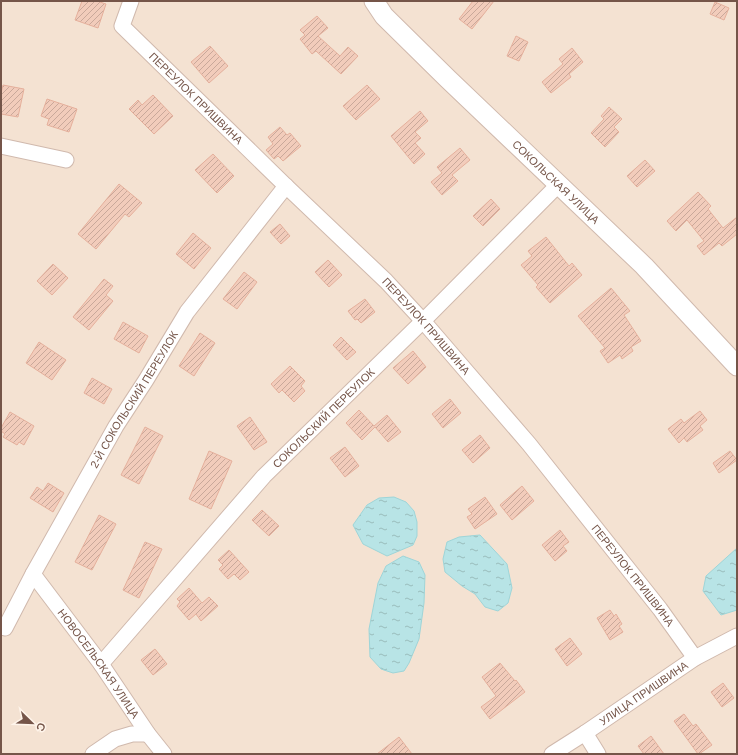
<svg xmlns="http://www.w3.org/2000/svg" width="738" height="755" viewBox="0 0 738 755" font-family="Arial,sans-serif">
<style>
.residential{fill:#f4e2d2}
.water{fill:url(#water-ripples);stroke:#9ed5d8}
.building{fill:url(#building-hatch);stroke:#e5b09c}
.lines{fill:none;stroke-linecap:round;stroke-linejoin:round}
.minor-casing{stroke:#d0b9ad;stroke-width:17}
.tertiary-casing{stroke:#d0b9ad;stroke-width:21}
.minor{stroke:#fff;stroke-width:15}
.tertiary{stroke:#fff;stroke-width:19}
.labels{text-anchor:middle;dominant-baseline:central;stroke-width:3;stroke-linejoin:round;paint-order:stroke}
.street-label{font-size:11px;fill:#755549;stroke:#fff5eb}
</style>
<defs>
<pattern id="water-ripples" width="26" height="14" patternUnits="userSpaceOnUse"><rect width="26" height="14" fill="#b8e4e6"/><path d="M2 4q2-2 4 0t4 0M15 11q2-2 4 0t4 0" fill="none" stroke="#9abcbc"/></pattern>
<pattern id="building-hatch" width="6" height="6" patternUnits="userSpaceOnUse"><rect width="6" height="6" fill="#f2ccbb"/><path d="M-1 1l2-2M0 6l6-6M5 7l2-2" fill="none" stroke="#c9a89a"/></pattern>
</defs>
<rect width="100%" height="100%" fill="#fcf1e4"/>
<g class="residential">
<path d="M 1,1 L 370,1 L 737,369 L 737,754 L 1,754 Z"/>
<path d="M 376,1 L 737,1 L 737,364 Z"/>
</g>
<g class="water">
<path d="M 394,497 L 406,502 L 414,511 L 417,522 L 417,536 L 413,545 L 387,556 L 363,544 L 353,525 L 367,505 L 379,498 Z"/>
<path d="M 480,535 L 507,564 L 512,588 L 508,603 L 498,611 L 485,607 L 475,594 L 462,586 L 445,572 L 443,559 L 447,542 L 459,537 Z"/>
<path d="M 737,548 L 737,610 L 721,615 L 703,591 L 706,576 Z"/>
<path d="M 403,556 L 419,562 L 425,575 L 424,603 L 419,639 L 409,663 L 404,671 L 393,673 L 381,669 L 370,657 L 369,629 L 378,583 L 386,566 Z"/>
</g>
<g class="building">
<path d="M 82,1 L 97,1 L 106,4 L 98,28 L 75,20 Z"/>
<path d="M 473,1 L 494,1 L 472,29 L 459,19 Z"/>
<path d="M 715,2 L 729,8 L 724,20 L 710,14 Z"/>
<path d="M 317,16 L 328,28 L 318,36 L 340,56 L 348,47 L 358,56 L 341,74 L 316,51 L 312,54 L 300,39 L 305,35 L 300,30 Z"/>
<path d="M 516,36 L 528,42 L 519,61 L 507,56 Z"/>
<path d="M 210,46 L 228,66 L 209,83 L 191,62 Z"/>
<path d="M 572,48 L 583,62 L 569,74 L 571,77 L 551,93 L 542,82 L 563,64 L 559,59 Z"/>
<path d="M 3,85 L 24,89 L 18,117 L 1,114 L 1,93 Z"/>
<path d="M 367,85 L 380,99 L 356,120 L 343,106 Z"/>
<path d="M 153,95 L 173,116 L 154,134 L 129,109 L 138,100 L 142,105 Z"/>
<path d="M 47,99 L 77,109 L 69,132 L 47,125 L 49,119 L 41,116 Z"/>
<path d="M 609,107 L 622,119 L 614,127 L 619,132 L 605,147 L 591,133 L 604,119 L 601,116 Z"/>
<path d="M 420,111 L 428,121 L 415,132 L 421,138 L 415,143 L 425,154 L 414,164 L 391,136 Z"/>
<path d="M 280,127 L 287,135 L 290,133 L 301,146 L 283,161 L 278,156 L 274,159 L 266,150 L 273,144 L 268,137 Z"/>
<path d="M 460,148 L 470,160 L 452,175 L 458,181 L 442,195 L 431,182 L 442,173 L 437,167 Z"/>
<path d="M 213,154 L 234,176 L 217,193 L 195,170 Z"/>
<path d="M 645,160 L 655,171 L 637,187 L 627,176 Z"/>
<path d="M 119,184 L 142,203 L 129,217 L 125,214 L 96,249 L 78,234 Z"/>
<path d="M 698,192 L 711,206 L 708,209 L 723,228 L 737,217 L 737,234 L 722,246 L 719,243 L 704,255 L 697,246 L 704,241 L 687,220 L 676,231 L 667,221 Z"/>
<path d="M 491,199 L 500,209 L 483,226 L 473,216 Z"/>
<path d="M 280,224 L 290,236 L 281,244 L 270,232 Z"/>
<path d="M 193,233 L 211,248 L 194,269 L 176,254 Z"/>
<path d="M 546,237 L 569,266 L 572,263 L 582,275 L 550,303 L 536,287 L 538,285 L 521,265 L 532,256 L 528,251 Z"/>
<path d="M 328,260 L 342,275 L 329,287 L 315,272 Z"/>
<path d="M 53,264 L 68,278 L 52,295 L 37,281 Z"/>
<path d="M 244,272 L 257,282 L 237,309 L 223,299 Z"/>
<path d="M 104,279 L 113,286 L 106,295 L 113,301 L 89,330 L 73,317 Z"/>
<path d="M 611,288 L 630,311 L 624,315 L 641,341 L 631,347 L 633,351 L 622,359 L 620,355 L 608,363 L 600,351 L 605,348 L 578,316 Z"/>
<path d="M 365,299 L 375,312 L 361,323 L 357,319 L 355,320 L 348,311 Z"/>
<path d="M 123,322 L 148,336 L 139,353 L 114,339 Z"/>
<path d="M 200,333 L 215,343 L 194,376 L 179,366 Z"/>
<path d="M 341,337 L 356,352 L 347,360 L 333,345 Z"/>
<path d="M 39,342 L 66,360 L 52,380 L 26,363 Z"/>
<path d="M 413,351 L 426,367 L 408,384 L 393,368 Z"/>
<path d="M 290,366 L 305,381 L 301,386 L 305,391 L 294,402 L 282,390 L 279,393 L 271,384 Z"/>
<path d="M 92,378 L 112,389 L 104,404 L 84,393 Z"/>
<path d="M 450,399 L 461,413 L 443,428 L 432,414 Z"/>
<path d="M 359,410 L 374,426 L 387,415 L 401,432 L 388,442 L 375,427 L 362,440 L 346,423 Z"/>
<path d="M 700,411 L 707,420 L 700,426 L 703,430 L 687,442 L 684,438 L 679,443 L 668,429 L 681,419 L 684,423 Z"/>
<path d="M 10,412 L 34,426 L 24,445 L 19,442 L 17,445 L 3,437 L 5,434 L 1,431 L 1,428 Z"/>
<path d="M 250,417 L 267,442 L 254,450 L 237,426 Z"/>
<path d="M 145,427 L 163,436 L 139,484 L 121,475 Z"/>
<path d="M 480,435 L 490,448 L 473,463 L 462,450 Z"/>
<path d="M 345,447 L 359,466 L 345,477 L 330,458 Z"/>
<path d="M 209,451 L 232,461 L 211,509 L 189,499 Z"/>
<path d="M 730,451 L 737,460 L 719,473 L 713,463 Z"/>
<path d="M 48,483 L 64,493 L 53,512 L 30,498 L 37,487 L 43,491 Z"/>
<path d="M 522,486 L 534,501 L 512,520 L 500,505 Z"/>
<path d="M 485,497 L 497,514 L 475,529 L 467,517 L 472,514 L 468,509 Z"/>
<path d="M 262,510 L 279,526 L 269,536 L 252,520 Z"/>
<path d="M 99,515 L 116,524 L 92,570 L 75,562 Z"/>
<path d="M 560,530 L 569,542 L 563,546 L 567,551 L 555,561 L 542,545 Z"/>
<path d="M 145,542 L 162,549 L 139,598 L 123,590 Z"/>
<path d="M 229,550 L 249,572 L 240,580 L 234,574 L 228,579 L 219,569 L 223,565 L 218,560 Z"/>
<path d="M 189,588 L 202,603 L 209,597 L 218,606 L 201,621 L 196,614 L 189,620 L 177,606 L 180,602 L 177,599 Z"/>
<path d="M 610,610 L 614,616 L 616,614 L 622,624 L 619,626 L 623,632 L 610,640 L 597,618 Z"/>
<path d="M 570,638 L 582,654 L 567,666 L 555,649 Z"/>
<path d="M 155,649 L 167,664 L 153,675 L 141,660 Z"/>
<path d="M 500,663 L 515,681 L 516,680 L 525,692 L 490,719 L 481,707 L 496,696 L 482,677 Z"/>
<path d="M 723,683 L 734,698 L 722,707 L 711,692 Z"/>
<path d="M 684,714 L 693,726 L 696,724 L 712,745 L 699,754 L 698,754 L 674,721 Z"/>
<path d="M 651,736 L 664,754 L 644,754 L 638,746 Z"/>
<path d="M 399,737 L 412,754 L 377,754 Z"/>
</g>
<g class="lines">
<defs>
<g id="minor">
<path id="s1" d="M 131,1 L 122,26 L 286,186 L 386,281 L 423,321 L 529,444 L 660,609 L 695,658"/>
<path d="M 1,146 L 66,160"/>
<path id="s2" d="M 33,574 L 101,664 L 148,734 L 164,754"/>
<path id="s3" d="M 1,626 L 5,628 L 33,574 L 116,426 L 146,380 L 187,312 L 286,186"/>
<path id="s4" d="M 101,664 L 264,476 L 423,321 L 559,184"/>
<path d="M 585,733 L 598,754"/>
<path d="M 93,754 L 115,739 L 132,734 L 148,734"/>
<path id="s5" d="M 552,754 L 585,733 L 695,658 L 737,636"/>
</g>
<g id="tertiary">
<path id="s6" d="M 374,1 L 384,16 L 448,79 L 644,266 L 737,366"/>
</g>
</defs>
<use href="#minor" class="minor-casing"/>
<use href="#tertiary" class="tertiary-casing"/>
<use href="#minor" class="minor"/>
<use href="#tertiary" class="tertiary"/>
</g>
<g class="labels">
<g class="street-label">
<text stroke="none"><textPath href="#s1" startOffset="130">ПЕРЕУЛОК ПРИШВИНА</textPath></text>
<text stroke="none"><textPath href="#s6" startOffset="257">СОКОЛЬСКАЯ УЛИЦА</textPath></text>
<text stroke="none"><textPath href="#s1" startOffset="454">ПЕРЕУЛОК ПРИШВИНА</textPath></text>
<text stroke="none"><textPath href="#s3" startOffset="267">2-Й СОКОЛЬСКИЙ ПЕРЕУЛОК</textPath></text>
<text stroke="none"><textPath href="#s4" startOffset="332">СОКОЛЬСКИЙ ПЕРЕУЛОК</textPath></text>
<text stroke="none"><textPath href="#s1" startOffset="778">ПЕРЕУЛОК ПРИШВИНА</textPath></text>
<text stroke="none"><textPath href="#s2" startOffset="111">НОВОСЕЛЬСКАЯ УЛИЦА</textPath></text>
<text stroke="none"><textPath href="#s5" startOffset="110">УЛИЦА ПРИШВИНА</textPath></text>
</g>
</g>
<rect width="738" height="755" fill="none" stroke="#755549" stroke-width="4"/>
<g transform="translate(32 723) rotate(113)" stroke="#fff5eb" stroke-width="3" paint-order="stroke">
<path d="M0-3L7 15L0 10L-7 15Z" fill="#755549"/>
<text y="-6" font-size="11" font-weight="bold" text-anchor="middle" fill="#755549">С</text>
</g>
</svg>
